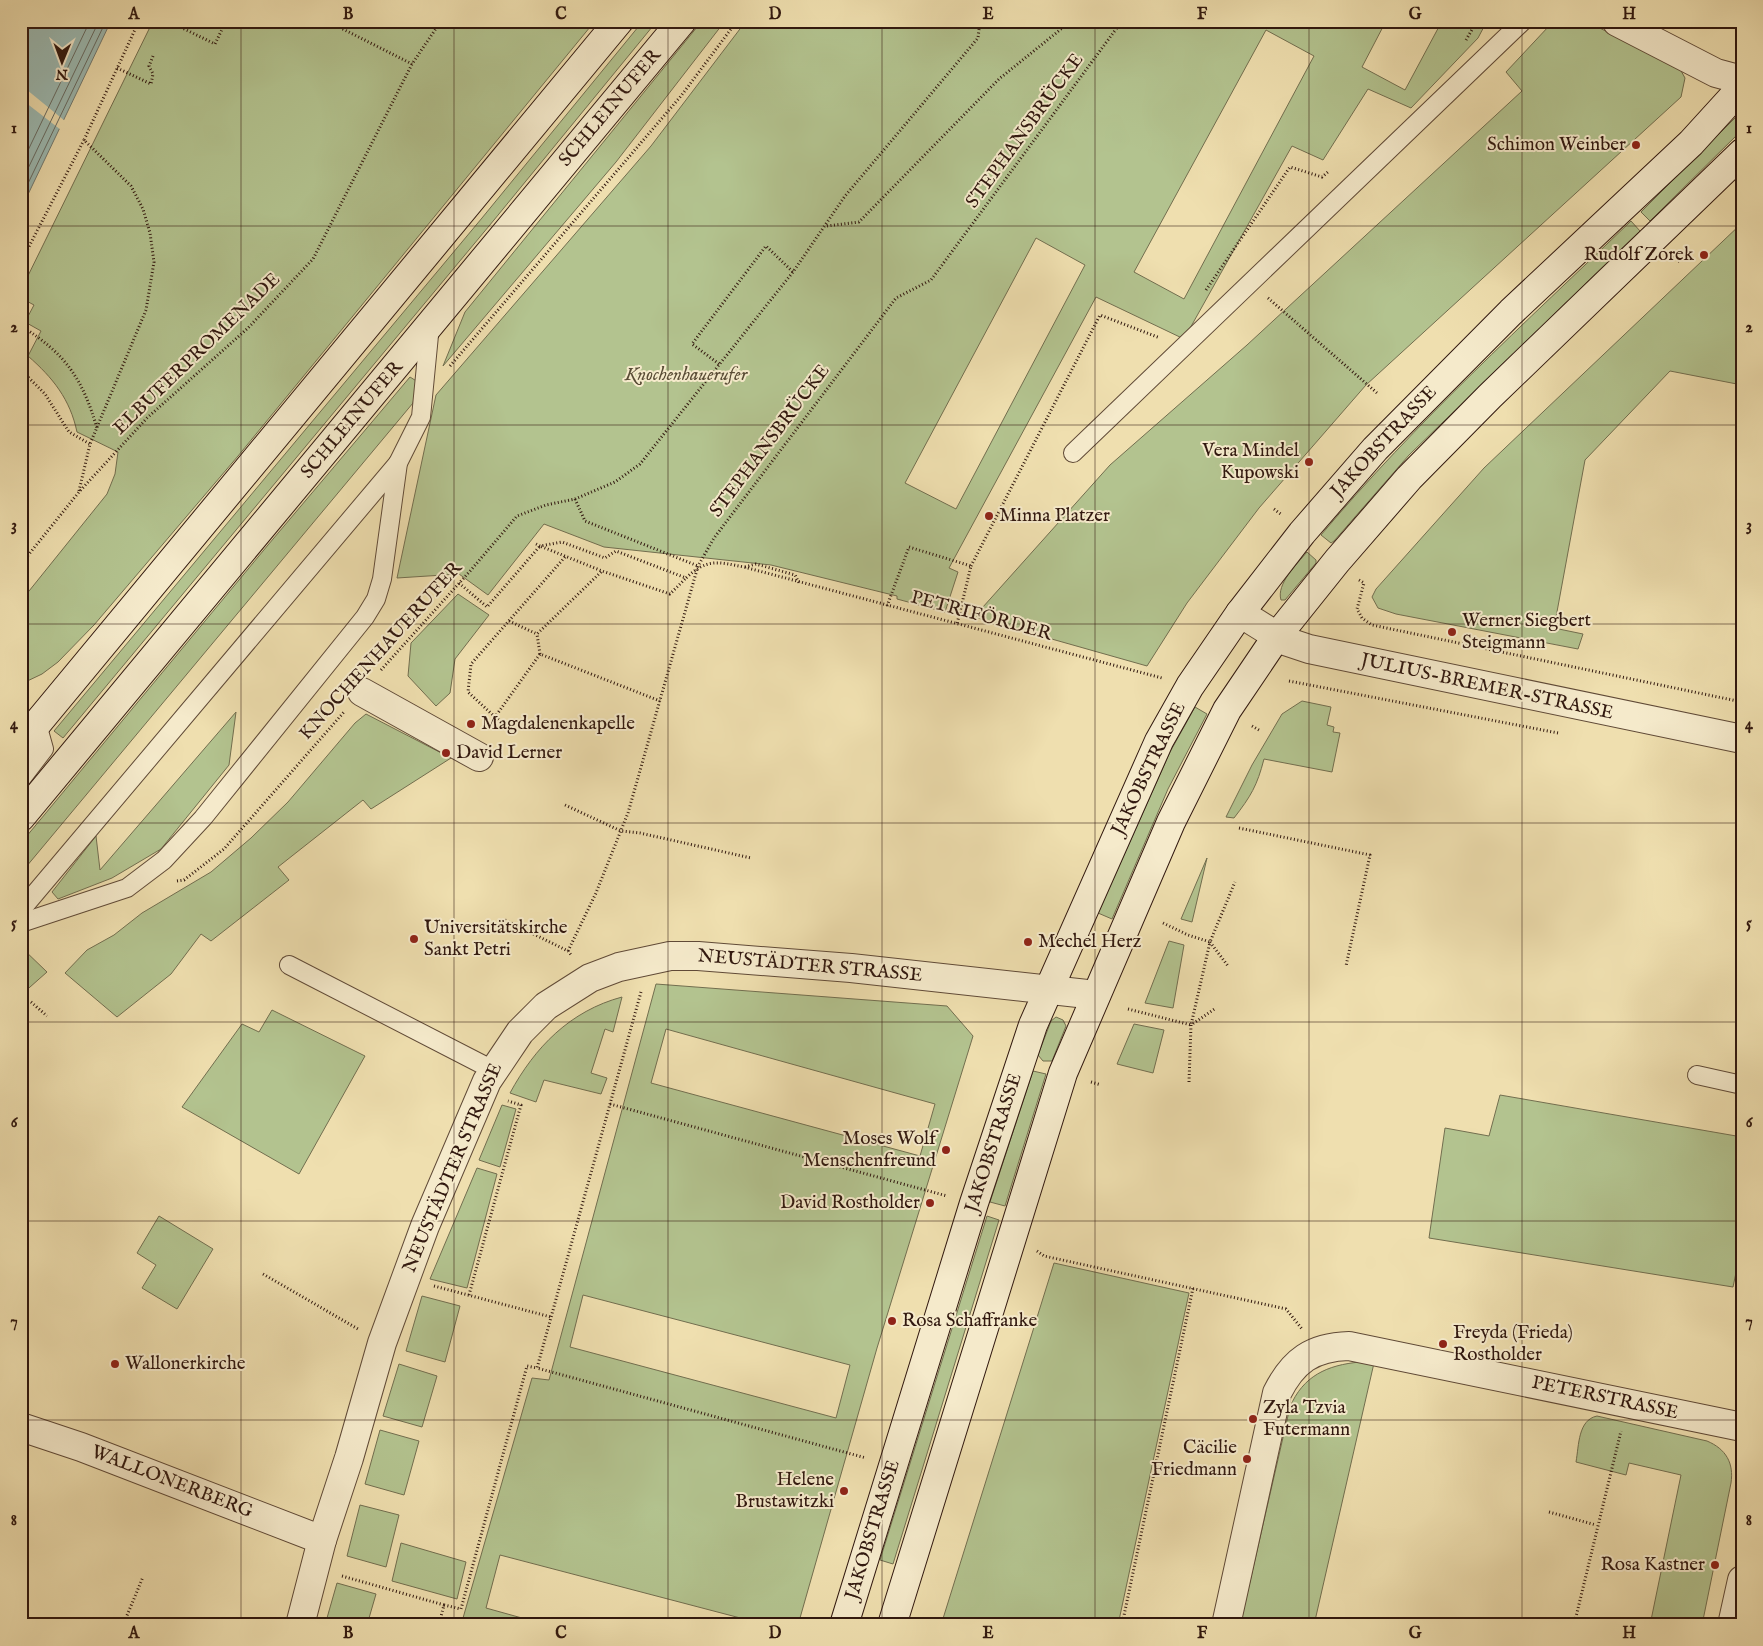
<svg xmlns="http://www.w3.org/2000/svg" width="1763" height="1646" viewBox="0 0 1763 1646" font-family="'IM FELL English',serif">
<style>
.green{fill:#b3c38f;stroke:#726e4f;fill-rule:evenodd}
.water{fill:#9cbbb4;stroke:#717a72}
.pier{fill:#efdfaf}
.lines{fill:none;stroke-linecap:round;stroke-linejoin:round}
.shore{stroke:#666a62;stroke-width:1}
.lane-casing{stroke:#604a37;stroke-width:20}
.street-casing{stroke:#604a37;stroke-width:30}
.secondary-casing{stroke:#31180f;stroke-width:30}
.path{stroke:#31180f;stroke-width:3;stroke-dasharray:1 2.5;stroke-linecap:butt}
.lane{stroke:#f5eacb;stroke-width:18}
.street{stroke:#f5eacb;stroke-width:28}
.secondary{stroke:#f5eacb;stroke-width:28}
.grid{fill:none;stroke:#31180f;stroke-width:1;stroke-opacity:0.55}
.poi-dot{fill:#8f2418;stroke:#f5eacb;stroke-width:2}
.labels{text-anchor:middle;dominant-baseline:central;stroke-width:4;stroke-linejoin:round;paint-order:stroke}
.street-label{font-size:19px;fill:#31180f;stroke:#f5eacb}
.poi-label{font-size:19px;fill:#31180f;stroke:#f5eacb;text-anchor:start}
.park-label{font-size:19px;font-style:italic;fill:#584b35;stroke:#f5eacb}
.neatline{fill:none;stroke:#31180f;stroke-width:2}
.grid-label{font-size:16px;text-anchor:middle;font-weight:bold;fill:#31180f}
</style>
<rect width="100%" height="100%" fill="#efdfaf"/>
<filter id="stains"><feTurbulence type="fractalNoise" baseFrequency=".004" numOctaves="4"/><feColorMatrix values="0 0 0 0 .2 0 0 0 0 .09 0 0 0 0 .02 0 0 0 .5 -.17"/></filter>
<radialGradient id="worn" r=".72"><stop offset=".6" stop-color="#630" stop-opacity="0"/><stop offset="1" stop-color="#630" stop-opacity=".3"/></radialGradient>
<g class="green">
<path d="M 153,21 L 192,21 L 204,27 L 207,21 L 595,21 L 238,456 L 94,625 L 58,662 L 42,674 L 21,684 L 21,601 L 107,494 L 115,474 L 118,452 L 77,432 C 70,399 53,378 28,356 L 41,331 L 25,322 L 34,305 L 21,298 L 21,290 Z"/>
<path d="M 643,21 L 657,21 L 494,220 L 63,738 L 54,731 L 482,218 Z"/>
<path d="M 702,21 L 725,21 L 616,162 L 443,366 L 465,312 Z"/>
<path d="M 746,21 L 1386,21 L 1362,67 L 1405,90 L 1442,21 L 1487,21 L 1478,38 L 1411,108 L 1368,89 L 1323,160 L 1292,146 L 1184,339 L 1096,297 L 949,568 L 958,572 L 945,612 L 897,599 L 897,596 L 771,565 L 604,547 L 544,524 L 488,595 L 459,574 L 397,578 L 436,395 L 651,146 ZM 1266,30 L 1314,56 L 1184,299 L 1134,272 ZM 1036,238 L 1085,265 L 956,509 L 905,483 Z"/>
<path d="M 1557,21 L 1588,22 L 1680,69 L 1685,78 L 1681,97 L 1366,385 L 1259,508 L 1187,603 L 1147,666 L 974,617 L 1110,465 L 1247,345 L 1522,91 L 1506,72 L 1549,26 Z"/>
<path d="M 1742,111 L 1742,130 L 1650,221 L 1641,212 Z"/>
<path d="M 1631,221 L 1640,231 L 1409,455 L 1334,541 L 1331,543 L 1321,535 C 1416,422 1525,323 1631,221 Z"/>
<path d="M 1742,223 L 1742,385 L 1670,371 L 1585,460 L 1554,628 L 1583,634 L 1578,649 L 1396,614 L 1378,608 L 1372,597 L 1376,589 L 1484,468 Z"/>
<path d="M 410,377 L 418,382 L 413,403 L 21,873 L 21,843 L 268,545 Z"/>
<path d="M 1307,552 L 1316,560 L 1316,563 L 1285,600 L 1281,600 C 1276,584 1297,564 1307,552 Z"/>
<path d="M 458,594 L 489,615 L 455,659 L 450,693 L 436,706 L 408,676 L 411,643 Z"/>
<path d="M 1302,701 L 1331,707 L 1327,725 L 1334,727 L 1333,732 L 1340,733 L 1332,772 L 1264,759 C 1257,786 1251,796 1234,818 L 1226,817 L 1252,765 L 1282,714 Z"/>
<path d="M 1195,707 L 1207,714 L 1168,789 L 1112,919 L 1098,913 L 1170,752 Z"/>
<path d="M 236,712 L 229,765 L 161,849 L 112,878 L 58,899 L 52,892 L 96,836 L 100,870 Z"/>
<path d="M 366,714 L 451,758 L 371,809 L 363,800 L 278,867 L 289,880 L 211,941 L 201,934 L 171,974 L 117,1017 L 65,973 L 87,950 L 114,935 L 142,913 L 211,872 L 251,838 L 288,802 L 355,723 Z"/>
<path d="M 1207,858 L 1192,922 L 1181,919 Z"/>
<path d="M 1169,941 L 1184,945 L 1173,1008 L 1145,1003 Z"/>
<path d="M 21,947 L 47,972 L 21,995 Z"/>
<path d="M 656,984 L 947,1006 L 973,1036 L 877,1348 L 798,1625 L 767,1625 L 500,1555 L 486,1608 L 547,1625 L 461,1625 L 532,1378 L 549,1380 ZM 666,1029 L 935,1104 L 920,1156 L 651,1083 ZM 583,1295 L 850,1365 L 836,1418 L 570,1347 Z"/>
<path d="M 622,997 L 613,1032 L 605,1029 L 591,1073 L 607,1078 L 601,1094 L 544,1080 L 536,1102 L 510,1093 C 535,1047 570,1011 622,997 Z"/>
<path d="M 272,1010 L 365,1056 L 299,1174 L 182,1107 L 242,1024 L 259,1032 Z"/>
<path d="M 1056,1017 L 1063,1020 L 1066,1026 L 1052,1061 L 1043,1061 L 1038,1055 L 1051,1021 Z"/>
<path d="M 1134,1024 L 1164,1030 L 1153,1073 L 1117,1064 Z"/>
<path d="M 1033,1071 L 1046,1074 L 1005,1206 L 990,1202 Z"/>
<path d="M 1500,1095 L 1742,1137 L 1742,1244 L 1733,1287 L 1429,1238 L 1445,1128 L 1489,1136 Z"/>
<path d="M 502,1105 L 516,1109 L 500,1167 L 479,1160 Z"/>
<path d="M 477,1168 L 497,1174 L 467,1288 L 430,1279 Z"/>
<path d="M 159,1216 L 213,1249 L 177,1309 L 142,1288 L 156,1265 L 137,1253 Z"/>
<path d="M 987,1216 L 999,1220 L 893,1564 L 880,1560 Z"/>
<path d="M 1054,1263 L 1189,1293 L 1118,1625 L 941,1625 Z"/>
<path d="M 422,1296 L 460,1306 L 445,1362 L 406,1351 Z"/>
<path d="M 1360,1362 L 1374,1363 L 1314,1625 L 1240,1625 L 1290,1407 C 1303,1376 1327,1365 1360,1362 Z"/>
<path d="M 399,1364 L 437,1376 L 422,1427 L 383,1416 Z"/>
<path d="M 1597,1416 L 1707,1441 C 1726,1449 1734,1463 1731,1483 L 1702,1625 L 1650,1625 L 1681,1475 L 1629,1463 L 1626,1475 L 1576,1462 C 1579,1445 1578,1420 1597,1416 Z"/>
<path d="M 380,1430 L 419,1441 L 404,1495 L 365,1484 Z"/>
<path d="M 360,1505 L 399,1515 L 386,1567 L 347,1556 Z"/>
<path d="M 401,1543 L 466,1562 L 457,1599 L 392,1581 Z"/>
<path d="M 337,1583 L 376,1594 L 367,1625 L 351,1625 L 327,1618 Z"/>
</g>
<path class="water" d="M 21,21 L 111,21 L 21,209 Z"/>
<path class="pier" d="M 21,85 L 65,121 L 61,130 L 21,99 Z"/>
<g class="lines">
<g class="shore">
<path d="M 21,165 L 90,21"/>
<path d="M 21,183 L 99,21"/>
<path d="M 21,198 L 106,21"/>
</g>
<defs>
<g id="lane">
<path d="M 1073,453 L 1523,21"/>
<path d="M 21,779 L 44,749 L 37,724"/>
<path d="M 21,910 L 398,463"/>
<path d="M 21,923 L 127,888 L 164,860 L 203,818 L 365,617 L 376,599 L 382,579 L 398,463 L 421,417 L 430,325"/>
<path d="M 289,965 L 493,1070"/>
<path d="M 1697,1075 L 1742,1085"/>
</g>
<g id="street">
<path d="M 1617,22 L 1716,73 L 1742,80"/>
<path d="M 1240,613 L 1285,641 L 1309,649 L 1742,739"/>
<path d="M 362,692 L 479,757"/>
<path d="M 21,1427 L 81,1447 L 322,1540"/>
<path d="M 300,1625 L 322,1540 L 349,1458 L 382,1343 L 425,1226 L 487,1081 L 520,1032 L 546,1006 L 590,978 L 619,967 L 670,956 L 698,956 L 851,968 L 1096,995"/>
<path d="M 1226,1625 L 1277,1393 C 1293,1361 1312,1347 1349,1346 L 1742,1427"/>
<path d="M 1732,1625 L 1742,1580"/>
</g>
<g id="secondary">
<path d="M 21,743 L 619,21"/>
<path d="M 21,817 L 682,21"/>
<path d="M 844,1625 L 974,1203 L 1033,1025 L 1159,741 L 1190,686 L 1240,613 L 1302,533 L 1375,449 L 1511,312 L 1691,143 L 1742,87"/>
<path d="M 892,1625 L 1063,1073 L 1171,822 L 1227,710 L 1277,636 L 1337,561 L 1409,478 L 1490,396 L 1742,153"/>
</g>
</defs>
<use href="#lane" class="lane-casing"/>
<use href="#street" class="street-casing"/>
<use href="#secondary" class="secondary-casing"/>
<g class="path">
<path d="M 168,21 L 215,44 L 226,21"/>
<path d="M 327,21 L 412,64"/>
<path d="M 1466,40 L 1477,21"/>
<path d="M 117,68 L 151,84 L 153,74 L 149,66 L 153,56"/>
<path d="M 827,226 L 859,222 L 999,79 L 1071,21"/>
<path d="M 1674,256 L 1681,263"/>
<path d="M 21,262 L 84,140"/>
<path d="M 1206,290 L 1290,167 L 1322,177 L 1329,171"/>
<path d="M 1268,298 L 1377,393"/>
<path d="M 21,326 C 66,354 82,378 97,428"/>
<path d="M 719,364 L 692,344 L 766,246 L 793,272"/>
<path d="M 450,366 L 681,96 L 737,21"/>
<path d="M 21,370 L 45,394 L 69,432 L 90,444"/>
<path d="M 79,491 L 90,444 L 146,310 L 154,262 L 150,233 L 143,209 L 131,186 L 84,140 L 139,21"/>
<path d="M 575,499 L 585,521 L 698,566"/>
<path d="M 1274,509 L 1282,515"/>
<path d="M 536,544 L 540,546 L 562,542 L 605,558 L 616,551 L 686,578 C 707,558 718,562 744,567 L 1162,678"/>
<path d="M 565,557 L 471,664 L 468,692 L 495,717 L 540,654 L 660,701"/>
<path d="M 21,564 L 79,492 L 147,418 L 248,328 L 313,259 L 412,64 L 441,21"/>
<path d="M 971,566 L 1100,315 L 1160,338"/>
<path d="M 745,567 L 756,564 L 795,575 L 799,583"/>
<path d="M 1359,580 L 1364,583 L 1357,609 L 1362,618 L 1372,625 L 1742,702"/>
<path d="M 459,583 L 487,607 L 540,546 L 602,571 L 670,594 L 686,578"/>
<path d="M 887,606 L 909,547 L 971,566 L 957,624"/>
<path d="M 509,621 L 537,634"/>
<path d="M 540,654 L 537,634 L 602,571"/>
<path d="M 381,670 L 471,570 L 517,516 L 546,505 L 575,499 L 615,482 L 640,464 L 793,272 L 845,196 L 978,38 L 980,21"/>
<path d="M 1289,681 L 1558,733"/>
<path d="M 495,717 L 505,724"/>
<path d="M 1252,726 L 1259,730"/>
<path d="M 565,805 L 621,831 L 640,833 L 751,858"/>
<path d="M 1239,828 L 1370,855 L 1346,966"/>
<path d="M 177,881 L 184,880 L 224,849 L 344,712"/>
<path d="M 505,920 L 568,951 L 572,956"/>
<path d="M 1163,923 L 1188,935 L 1210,942 L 1235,882"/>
<path d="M 1210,942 L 1228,966"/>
<path d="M 568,951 L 596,893 L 628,813 L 698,566 L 714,538 L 896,298 L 931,280 L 1122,21"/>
<path d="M 641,992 L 537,1368 L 866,1458"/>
<path d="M 31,1002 L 47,1016"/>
<path d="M 1128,1009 L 1191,1025 L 1210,942"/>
<path d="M 1091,1082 L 1101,1085"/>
<path d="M 1189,1082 L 1191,1025 L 1216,1008"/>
<path d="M 610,1104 L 947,1196"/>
<path d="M 1037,1251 L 1044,1256 L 1286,1309 L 1302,1329"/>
<path d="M 263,1274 L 358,1329"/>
<path d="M 434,1286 L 551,1317"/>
<path d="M 469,1295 L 521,1105 L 508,1101"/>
<path d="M 1549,1512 L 1596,1525"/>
<path d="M 342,1576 L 444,1605 L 439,1624 L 442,1625"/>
<path d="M 444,1605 L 461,1609 L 527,1366 L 537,1368"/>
<path d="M 123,1625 L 143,1577"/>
<path d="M 1122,1625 L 1193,1288"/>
<path d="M 1574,1625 L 1621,1431"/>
</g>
<use href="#lane" class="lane"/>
<use href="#street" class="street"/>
<use href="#secondary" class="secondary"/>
</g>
<path class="grid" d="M 241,21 L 241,1625M 454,21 L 454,1625M 668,21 L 668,1625M 882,21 L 882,1625M 1095,21 L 1095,1625M 1309,21 L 1309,1625M 1522,21 L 1522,1625M 21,226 L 1742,226M 21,425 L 1742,425M 21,624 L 1742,624M 21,823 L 1742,823M 21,1022 L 1742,1022M 21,1221 L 1742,1221M 21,1420 L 1742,1420"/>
<g class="poi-dot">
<circle cx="1636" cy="145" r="5"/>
<circle cx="1704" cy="255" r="5"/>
<circle cx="1309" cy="462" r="5"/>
<circle cx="989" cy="516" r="5"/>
<circle cx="1452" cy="632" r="5"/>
<circle cx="471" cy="724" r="5"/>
<circle cx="446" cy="753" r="5"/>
<circle cx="414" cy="939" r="5"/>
<circle cx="1028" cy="942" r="5"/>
<circle cx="946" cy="1150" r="5"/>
<circle cx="930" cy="1203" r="5"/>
<circle cx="892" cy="1321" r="5"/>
<circle cx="1443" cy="1344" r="5"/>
<circle cx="115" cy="1364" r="5"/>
<circle cx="1253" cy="1419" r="5"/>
<circle cx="1247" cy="1459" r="5"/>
<circle cx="844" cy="1491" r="5"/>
<circle cx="1715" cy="1565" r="5"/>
</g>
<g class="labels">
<g class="street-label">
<text transform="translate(610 108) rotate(-50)">SCHLEINUFER</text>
<text transform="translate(1025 131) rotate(-54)">STEPHANSBRÜCKE</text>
<text transform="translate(197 354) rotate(-44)">ELBUFERPROMENADE</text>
<text transform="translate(352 420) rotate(-50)">SCHLEINUFER</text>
<text transform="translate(770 441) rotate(-53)">STEPHANSBRÜCKE</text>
<text transform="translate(1384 442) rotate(-47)">JAKOBSTRASSE</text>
<text transform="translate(981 616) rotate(15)">PETRIFÖRDER</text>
<text transform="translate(381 651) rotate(-48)">KNOCHENHAUERUFER</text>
<text transform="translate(1487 687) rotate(12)">JULIUS-BREMER-STRASSE</text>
<text transform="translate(1149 769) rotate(-64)">JAKOBSTRASSE</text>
<text transform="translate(810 966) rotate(5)">NEUSTÄDTER STRASSE</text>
<text transform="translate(994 1143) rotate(-72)">JAKOBSTRASSE</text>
<text transform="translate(453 1168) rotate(-67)">NEUSTÄDTER STRASSE</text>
<text transform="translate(1605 1398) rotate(12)">PETERSTRASSE</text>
<text transform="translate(172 1482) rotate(21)">WALLONERBERG</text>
<text transform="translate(873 1530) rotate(-73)">JAKOBSTRASSE</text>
</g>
<g class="poi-label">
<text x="1626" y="145" text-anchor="end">Schimon Weinber</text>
<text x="1694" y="255" text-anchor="end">Rudolf Zorek</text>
<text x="1299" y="451" text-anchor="end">Vera Mindel<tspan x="1299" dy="22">Kupowski</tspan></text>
<text x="999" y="516">Minna Platzer</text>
<text x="1462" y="621">Werner Siegbert<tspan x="1462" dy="22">Steigmann</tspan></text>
<text x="481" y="724">Magdalenenkapelle</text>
<text x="456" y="753">David Lerner</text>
<text x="424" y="928">Universitätskirche<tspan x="424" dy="22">Sankt Petri</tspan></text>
<text x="1038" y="942">Mechel Herz</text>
<text x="936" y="1139" text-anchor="end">Moses Wolf<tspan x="936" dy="22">Menschenfreund</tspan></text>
<text x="920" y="1203" text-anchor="end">David Rostholder</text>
<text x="902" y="1321">Rosa Schaffranke</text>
<text x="1453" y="1333">Freyda (Frieda)<tspan x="1453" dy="22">Rostholder</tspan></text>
<text x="125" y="1364">Wallonerkirche</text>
<text x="1263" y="1408">Zyla Tzvia<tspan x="1263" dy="22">Futermann</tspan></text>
<text x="1237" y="1448" text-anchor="end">Cäcilie<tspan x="1237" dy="22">Friedmann</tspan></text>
<text x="834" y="1480" text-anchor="end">Helene<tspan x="834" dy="22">Brustawitzki</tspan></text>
<text x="1705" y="1565" text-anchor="end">Rosa Kastner</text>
</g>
<g class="park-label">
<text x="686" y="375">Knochenhauerufer</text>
</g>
</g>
<rect width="1763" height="1646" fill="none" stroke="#efdfaf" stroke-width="55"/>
<g transform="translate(62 62) rotate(181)" stroke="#f5eacb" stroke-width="4" paint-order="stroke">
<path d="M0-4L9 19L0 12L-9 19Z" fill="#31180f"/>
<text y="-8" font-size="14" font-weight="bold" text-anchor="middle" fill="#31180f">N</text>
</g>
<rect x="28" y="28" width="1708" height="1590" class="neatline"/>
<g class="grid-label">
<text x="134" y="19">A</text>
<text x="348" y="19">B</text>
<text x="561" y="19">C</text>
<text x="775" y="19">D</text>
<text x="988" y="19">E</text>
<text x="1202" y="19">F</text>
<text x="1415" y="19">G</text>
<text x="1629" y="19">H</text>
<text x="14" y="133">1</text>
<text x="1749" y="133">1</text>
<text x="14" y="332">2</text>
<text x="1749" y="332">2</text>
<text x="14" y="530">3</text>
<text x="1749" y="530">3</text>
<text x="14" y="729">4</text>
<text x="1749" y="729">4</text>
<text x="14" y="928">5</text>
<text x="1749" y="928">5</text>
<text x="14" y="1127">6</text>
<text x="1749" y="1127">6</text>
<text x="14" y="1326">7</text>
<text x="1749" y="1326">7</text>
<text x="14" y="1525">8</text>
<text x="1749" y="1525">8</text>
<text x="134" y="1638">A</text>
<text x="348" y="1638">B</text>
<text x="561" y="1638">C</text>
<text x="775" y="1638">D</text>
<text x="988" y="1638">E</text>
<text x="1202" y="1638">F</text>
<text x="1415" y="1638">G</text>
<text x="1629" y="1638">H</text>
</g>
<rect width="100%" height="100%" filter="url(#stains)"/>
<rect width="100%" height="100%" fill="url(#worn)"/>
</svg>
